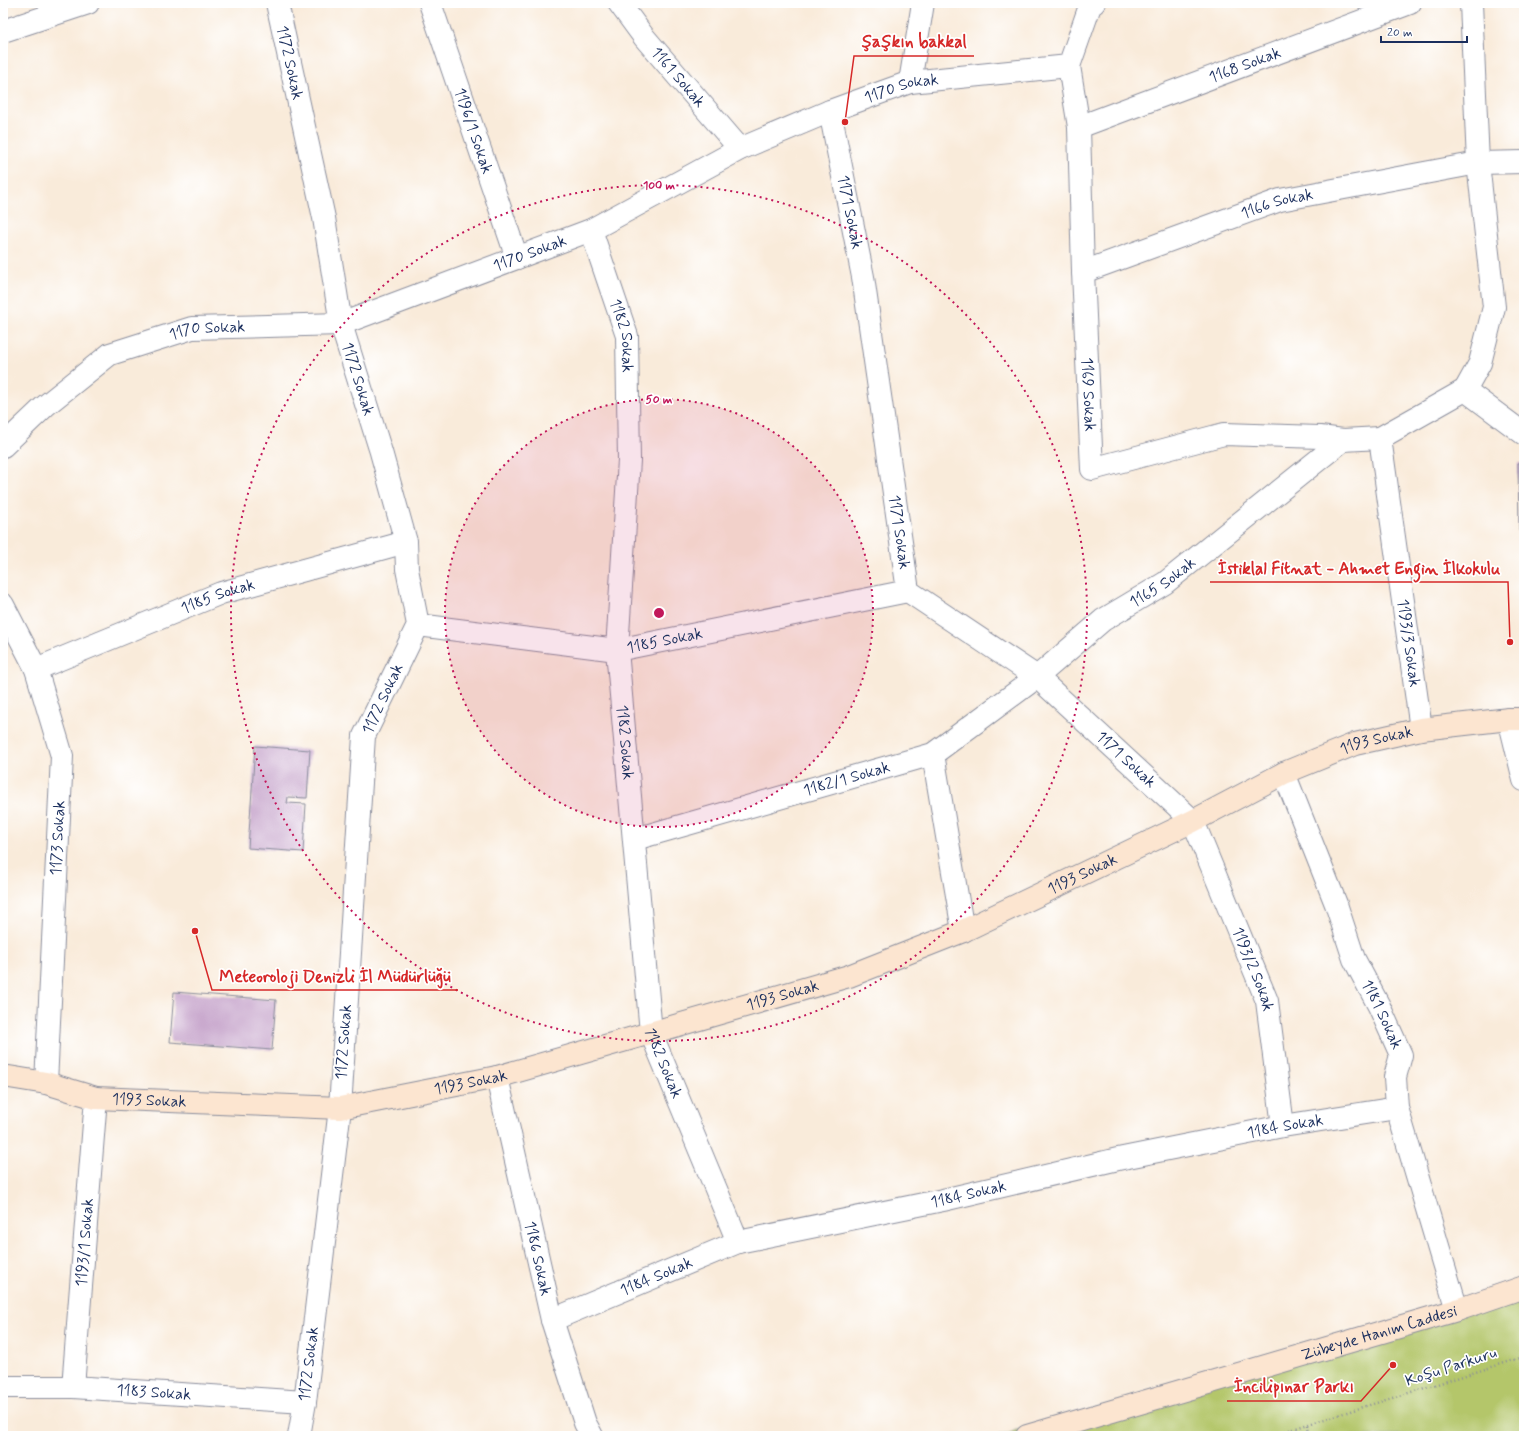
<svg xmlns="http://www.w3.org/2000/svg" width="1527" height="1439" viewBox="0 0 1527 1439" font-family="Mynerve,sans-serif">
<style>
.green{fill:#b4c66a;stroke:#687a64}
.building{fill:#c9a9ce}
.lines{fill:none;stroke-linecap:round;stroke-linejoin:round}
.street-casing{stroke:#8a8d9c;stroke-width:24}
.secondary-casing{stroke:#8a8d9c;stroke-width:24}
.path{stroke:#8a8d9c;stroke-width:2.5;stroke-dasharray:1 3;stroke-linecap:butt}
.street{stroke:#fff;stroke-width:22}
.secondary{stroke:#fce5d0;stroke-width:22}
.ring{fill:none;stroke:#c2185b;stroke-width:2;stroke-dasharray:2 4}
.labels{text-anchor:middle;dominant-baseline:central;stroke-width:3.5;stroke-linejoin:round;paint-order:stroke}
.street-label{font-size:16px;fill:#1b2f5e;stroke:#fff}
.centre{fill:#c2185b;stroke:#fff;stroke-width:2}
.ring-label{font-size:12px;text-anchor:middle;font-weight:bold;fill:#c2185b;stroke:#fff;stroke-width:3.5;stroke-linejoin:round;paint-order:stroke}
.leader{fill:none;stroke:#d62828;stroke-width:1.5}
.callout-dot{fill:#d62828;stroke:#fff;stroke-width:1.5}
.callout-label{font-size:17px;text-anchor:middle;font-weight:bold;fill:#d62828;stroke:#fff;stroke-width:3.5;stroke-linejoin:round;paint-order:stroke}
</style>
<rect width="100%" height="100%" fill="#fff"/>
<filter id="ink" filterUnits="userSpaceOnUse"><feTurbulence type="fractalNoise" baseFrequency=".025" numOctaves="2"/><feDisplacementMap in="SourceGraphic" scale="8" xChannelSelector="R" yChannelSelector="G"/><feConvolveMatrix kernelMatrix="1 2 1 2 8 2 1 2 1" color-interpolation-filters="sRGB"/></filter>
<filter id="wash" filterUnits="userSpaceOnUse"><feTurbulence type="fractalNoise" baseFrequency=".012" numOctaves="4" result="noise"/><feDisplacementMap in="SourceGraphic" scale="16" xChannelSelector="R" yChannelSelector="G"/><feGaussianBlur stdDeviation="0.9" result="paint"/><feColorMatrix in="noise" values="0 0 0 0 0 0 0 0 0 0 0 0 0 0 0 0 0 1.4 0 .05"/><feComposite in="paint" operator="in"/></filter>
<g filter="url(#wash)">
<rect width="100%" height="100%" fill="#f9ebda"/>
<path class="green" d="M 1524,1295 L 1524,1436 L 999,1436 Z"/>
<g id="blocks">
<g class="building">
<path d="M 1518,463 L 1524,463 L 1524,531 L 1519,531 Z"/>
<path d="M 255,746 L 310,750 L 307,798 L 288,797 L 287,803 L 306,804 L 303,852 L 248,848 Z"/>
<path d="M 174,992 L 276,1000 L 272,1050 L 170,1042 Z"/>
</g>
</g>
</g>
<g filter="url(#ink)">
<use href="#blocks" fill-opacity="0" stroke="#8a8d9c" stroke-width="1"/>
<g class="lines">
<defs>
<g id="street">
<path id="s1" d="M 277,3 L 324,218 L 341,324 L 381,452 L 406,542 L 407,569 L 418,625 L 364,736 L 340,1108 L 305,1402 L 299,1436"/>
<path id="s2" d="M 430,3 L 517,258"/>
<path id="s3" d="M 619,3 L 644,37 L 740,149"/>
<path id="s4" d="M 1094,3 L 1090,6 L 1069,66 L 1079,127 L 1083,272 L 1092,469 L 1224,434 L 1320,437 L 1343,440 L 1380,438 L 1465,390 L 1480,363 L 1494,307 L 1478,163 L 1471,3"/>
<path d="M 3,31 L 88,3"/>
<path d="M 910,82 L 923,3"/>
<path id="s5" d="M 830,111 L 863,277 L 908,591 L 1037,677 L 1193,821 L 1267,1001 L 1283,1126"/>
<path id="s6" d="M 1079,127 L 1410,3"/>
<path id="s7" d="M 591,230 L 627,336 L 629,460 L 617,650 L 651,1033 L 738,1242"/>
<path id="s8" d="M 1083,272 L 1280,200 L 1478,163 L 1524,162"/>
<path d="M 1465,390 L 1524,434"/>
<path id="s9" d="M 1380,438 L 1421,729"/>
<path id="s10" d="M 3,446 L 45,406 L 110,354 L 192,328 L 341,324 L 591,230 L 740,149 L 830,111 L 910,82 L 1069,66"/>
<path d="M 3,605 L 36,669 L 62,756 L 46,1083"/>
<path id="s11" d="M 418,625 L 617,650 L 908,591"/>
<path id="s12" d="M 36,669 L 221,593 L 406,542"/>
<path d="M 1509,719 L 1524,780"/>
<path d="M 933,754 L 963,931"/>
<path id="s13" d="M 1284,773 L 1336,904 L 1354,959 L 1379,1006 L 1401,1055 L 1395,1077 L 1397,1108 L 1457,1310"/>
<path id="s14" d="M 635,839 L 933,754 L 1037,677 L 1103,620 L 1165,583 L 1343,440"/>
<path id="s15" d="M 497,1077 L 552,1320 L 585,1423 L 592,1436"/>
<path id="s16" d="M 552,1320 L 738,1242 L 943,1200 L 1118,1159 L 1283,1126 L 1397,1108"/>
<path id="s17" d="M 3,1387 L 73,1387 L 305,1402"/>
<path id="s18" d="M 73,1387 L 96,1098"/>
</g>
<g id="secondary">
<path id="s19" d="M 3,1076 L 46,1083 L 96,1098 L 340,1108 L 497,1077 L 849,976 L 963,931 L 1193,821 L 1284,773 L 1355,744 L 1421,729 L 1509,719 L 1524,719"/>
<path id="s20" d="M 1027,1436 L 1457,1310 L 1524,1287"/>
</g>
</defs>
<use href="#street" class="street-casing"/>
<use href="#secondary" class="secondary-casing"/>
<g class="path">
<path d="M 1308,1425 L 1309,1436"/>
<path d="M 1270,1436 L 1524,1357"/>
</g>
<use href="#street" class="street"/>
<use href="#secondary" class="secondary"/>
</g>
</g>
<circle cx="659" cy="613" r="214" fill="#c2185b" fill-opacity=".12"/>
<g class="ring">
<circle cx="659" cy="613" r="214"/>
<circle cx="659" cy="613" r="428"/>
</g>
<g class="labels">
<g class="street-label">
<text stroke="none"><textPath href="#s1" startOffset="61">1172 Sokak</textPath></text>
<text stroke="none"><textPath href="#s6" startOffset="177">1168 Sokak</textPath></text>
<text stroke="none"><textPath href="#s3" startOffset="95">1161 Sokak</textPath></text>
<text stroke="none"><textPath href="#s10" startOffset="986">1170 Sokak</textPath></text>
<text stroke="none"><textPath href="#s2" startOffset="135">1196/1 Sokak</textPath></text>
<text stroke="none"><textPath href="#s8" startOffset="206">1166 Sokak</textPath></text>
<text stroke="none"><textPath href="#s5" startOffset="103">1171 Sokak</textPath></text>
<text stroke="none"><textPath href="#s10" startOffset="578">1170 Sokak</textPath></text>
<text stroke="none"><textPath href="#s10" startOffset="242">1170 Sokak</textPath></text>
<text stroke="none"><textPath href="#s7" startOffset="111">1182 Sokak</textPath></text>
<text stroke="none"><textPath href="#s1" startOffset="385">1172 Sokak</textPath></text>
<text stroke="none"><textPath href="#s4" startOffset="398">1169 Sokak</textPath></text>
<text stroke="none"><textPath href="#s5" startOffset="427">1171 Sokak</textPath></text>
<text stroke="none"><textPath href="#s14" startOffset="597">1165 Sokak</textPath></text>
<text stroke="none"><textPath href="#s12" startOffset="196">1185 Sokak</textPath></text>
<text stroke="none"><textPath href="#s11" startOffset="249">1185 Sokak</textPath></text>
<text stroke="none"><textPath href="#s9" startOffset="207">1193/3 Sokak</textPath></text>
<text transform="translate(383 699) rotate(-65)">1172 Sokak</text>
<text stroke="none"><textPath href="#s19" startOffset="1445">1193 Sokak</textPath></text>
<text stroke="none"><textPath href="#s7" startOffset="519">1182 Sokak</textPath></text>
<text stroke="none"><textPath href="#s5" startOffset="763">1171 Sokak</textPath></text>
<text stroke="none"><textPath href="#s14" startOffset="220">1182/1 Sokak</textPath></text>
<text transform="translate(58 838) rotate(-87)">1173 Sokak</text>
<text stroke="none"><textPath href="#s19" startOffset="1121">1193 Sokak</textPath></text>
<text stroke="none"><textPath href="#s5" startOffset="1014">1193/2 Sokak</textPath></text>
<text stroke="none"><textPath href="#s19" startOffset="797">1193 Sokak</textPath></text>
<text stroke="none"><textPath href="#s13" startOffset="261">1181 Sokak</textPath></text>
<text transform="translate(344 1042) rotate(-86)">1172 Sokak</text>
<text stroke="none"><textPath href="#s7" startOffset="843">1182 Sokak</textPath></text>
<text stroke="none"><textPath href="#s19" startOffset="473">1193 Sokak</textPath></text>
<text stroke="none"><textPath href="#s19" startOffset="149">1193 Sokak</textPath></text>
<text stroke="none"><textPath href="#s16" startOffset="761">1184 Sokak</textPath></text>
<text stroke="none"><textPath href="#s16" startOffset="437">1184 Sokak</textPath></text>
<text stroke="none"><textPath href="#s18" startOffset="145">1193/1 Sokak</textPath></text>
<text stroke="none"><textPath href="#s15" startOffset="186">1186 Sokak</textPath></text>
<text stroke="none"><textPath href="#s16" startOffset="113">1184 Sokak</textPath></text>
<text stroke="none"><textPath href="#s20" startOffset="367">Zübeyde Hanım Caddesi</textPath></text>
<text transform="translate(309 1364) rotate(-83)">1172 Sokak</text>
<text transform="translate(1451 1367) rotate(-18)">Koşu Parkuru</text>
<text stroke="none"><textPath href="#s17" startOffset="151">1183 Sokak</textPath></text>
</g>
</g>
<circle cx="659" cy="613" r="6" class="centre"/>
<g class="ring-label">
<text x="659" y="189">100 m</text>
<text x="659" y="403">50 m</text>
</g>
<path class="leader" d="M845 122L854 56H974M1510 642L1508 582H1210M195 931L212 990H458M1393 1365L1361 1401H1227"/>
<g class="callout-dot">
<circle cx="845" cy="122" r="4"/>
<circle cx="1510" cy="642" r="4"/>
<circle cx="195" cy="931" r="4"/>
<circle cx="1393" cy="1365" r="4"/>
</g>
<g class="callout-label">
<text x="914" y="47">şaşkın bakkal</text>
<text x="1359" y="574">İstiklal Fitnat - Ahmet Engin İlkokulu</text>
<text x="335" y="982">Meteoroloji Denizli İl Müdürlüğü</text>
<text x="1294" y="1392">İncilipınar Parkı</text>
</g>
<rect width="1527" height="1439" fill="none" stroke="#fff" stroke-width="16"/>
<path d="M1381 36v6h86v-6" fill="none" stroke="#1b2f5e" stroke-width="2"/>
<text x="1387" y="36" font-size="12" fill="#1b2f5e" stroke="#ffffff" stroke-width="3" paint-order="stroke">20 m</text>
</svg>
